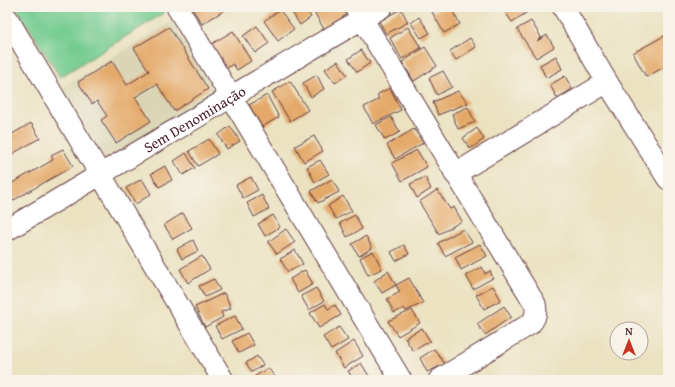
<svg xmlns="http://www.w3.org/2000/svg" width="675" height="387" viewBox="0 0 675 387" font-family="'Gentium Book Plus',serif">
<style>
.built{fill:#d9d5b5}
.green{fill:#75cc91;stroke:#60765e}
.building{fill:#e4a969}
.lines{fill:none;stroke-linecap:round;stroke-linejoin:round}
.minor-casing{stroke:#623c42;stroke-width:23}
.minor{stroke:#fff;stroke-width:21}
.labels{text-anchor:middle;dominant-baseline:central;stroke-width:3;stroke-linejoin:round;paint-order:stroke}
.street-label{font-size:15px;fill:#4a1f2b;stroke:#f7f3e8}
</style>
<rect width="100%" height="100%" fill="#f7f3e8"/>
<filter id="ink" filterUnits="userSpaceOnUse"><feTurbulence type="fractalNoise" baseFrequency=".025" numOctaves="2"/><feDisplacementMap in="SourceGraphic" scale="8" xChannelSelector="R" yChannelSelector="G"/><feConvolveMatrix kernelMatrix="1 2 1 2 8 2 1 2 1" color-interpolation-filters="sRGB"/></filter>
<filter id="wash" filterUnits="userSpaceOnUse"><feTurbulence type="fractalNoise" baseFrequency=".012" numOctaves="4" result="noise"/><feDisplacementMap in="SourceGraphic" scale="16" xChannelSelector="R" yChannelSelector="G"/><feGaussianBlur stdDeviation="0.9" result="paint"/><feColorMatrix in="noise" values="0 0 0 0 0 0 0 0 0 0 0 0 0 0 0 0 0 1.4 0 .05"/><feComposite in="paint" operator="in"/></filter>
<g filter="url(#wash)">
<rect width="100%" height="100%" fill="#eae2c1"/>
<path class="built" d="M 172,21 L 217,94 L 106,161 L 62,88 Z"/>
<path class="green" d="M 16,7 L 160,7 L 164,13 L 60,77 Z"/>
<g id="blocks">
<g class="building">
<path d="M 191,7 L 230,7 L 202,24 Z"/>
<path d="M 297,7 L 304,7 L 311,17 L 300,25 L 291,11 Z"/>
<path d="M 311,7 L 347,7 L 350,13 L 324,29 Z"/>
<path d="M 442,7 L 450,7 L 460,24 L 444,33 L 432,12 Z"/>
<path d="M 502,7 L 526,7 L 529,11 L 512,22 Z"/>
<path d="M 401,9 L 408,22 L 386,34 L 379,21 Z"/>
<path d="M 280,10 L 294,29 L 278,41 L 264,21 Z"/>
<path d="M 419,17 L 430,33 L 421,38 L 411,23 Z"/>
<path d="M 531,21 L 541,37 L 537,41 L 547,35 L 554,47 L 536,58 L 517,29 Z"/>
<path d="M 257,26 L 269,43 L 255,53 L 243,36 Z"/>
<path d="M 169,27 L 208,89 L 174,111 L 157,84 L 135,97 L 151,121 L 116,143 L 101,120 L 107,116 L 97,101 L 92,104 L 78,82 L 112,61 L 127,85 L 149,71 L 134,48 Z"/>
<path d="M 408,27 L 421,48 L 402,59 L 390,38 Z"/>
<path d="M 233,31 L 251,61 L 237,70 L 233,64 L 225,69 L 210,45 Z"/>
<path d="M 664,36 L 668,43 L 668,65 L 646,77 L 633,53 Z"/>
<path d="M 470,38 L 476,47 L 456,60 L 450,51 Z"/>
<path d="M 425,47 L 437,66 L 414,81 L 402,62 Z"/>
<path d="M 361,50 L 370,63 L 357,72 L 348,59 Z"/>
<path d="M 556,56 L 562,69 L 546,78 L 540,65 Z"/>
<path d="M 338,61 L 347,75 L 335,83 L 325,69 Z"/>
<path d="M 443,71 L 452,87 L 437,95 L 429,78 Z"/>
<path d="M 317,75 L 324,89 L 311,97 L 303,83 Z"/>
<path d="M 565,76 L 572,89 L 557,98 L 550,85 Z"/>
<path d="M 290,81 L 308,110 L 290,121 L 272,92 Z"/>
<path d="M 390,88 L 401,110 L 373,124 L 364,107 L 378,100 L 378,94 Z"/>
<path d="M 458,91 L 468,103 L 438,115 L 433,102 Z"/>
<path d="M 267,95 L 279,117 L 262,127 L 249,105 Z"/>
<path d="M 468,107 L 475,122 L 458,129 L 452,114 Z"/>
<path d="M 391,117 L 400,132 L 385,140 L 376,125 Z"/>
<path d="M 31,123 L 40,138 L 7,157 L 7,137 Z"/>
<path d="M 230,126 L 240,141 L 227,149 L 218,135 Z"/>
<path d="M 477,128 L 484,139 L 470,149 L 463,138 Z"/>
<path d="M 414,129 L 423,143 L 395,159 L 387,145 Z"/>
<path d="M 314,136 L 323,151 L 304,162 L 295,146 Z"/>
<path d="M 209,139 L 218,154 L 198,166 L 189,151 Z"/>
<path d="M 63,149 L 73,166 L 7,204 L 7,186 L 53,160 L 51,155 Z"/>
<path d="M 417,150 L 427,167 L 402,181 L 392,163 Z"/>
<path d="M 186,153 L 195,168 L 183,175 L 174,161 Z"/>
<path d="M 320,160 L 329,174 L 315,182 L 307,167 Z"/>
<path d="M 165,166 L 172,180 L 159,187 L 151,174 Z"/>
<path d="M 251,177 L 258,190 L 243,198 L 236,185 Z"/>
<path d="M 425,177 L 431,189 L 417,198 L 410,184 Z"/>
<path d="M 142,179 L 151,194 L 136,204 L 126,188 Z"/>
<path d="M 332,179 L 339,192 L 318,203 L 311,191 Z"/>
<path d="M 437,190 L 450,209 L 454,207 L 462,221 L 439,234 L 419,202 Z"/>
<path d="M 262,195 L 269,209 L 254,217 L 247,203 Z"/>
<path d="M 343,196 L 352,211 L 336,219 L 328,206 Z"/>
<path d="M 183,213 L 192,228 L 173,239 L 164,225 Z"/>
<path d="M 273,215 L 280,227 L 265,236 L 258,224 Z"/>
<path d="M 355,215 L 362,229 L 347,237 L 340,223 Z"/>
<path d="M 286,229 L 295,242 L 277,254 L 268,242 Z"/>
<path d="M 463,229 L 472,242 L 445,256 L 438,243 Z"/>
<path d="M 366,236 L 372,248 L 359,256 L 352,244 Z"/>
<path d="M 193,240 L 198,251 L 182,259 L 177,249 Z"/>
<path d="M 480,244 L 487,256 L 461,270 L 455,257 Z"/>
<path d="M 404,245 L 409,254 L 396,261 L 391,252 Z"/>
<path d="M 295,250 L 303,264 L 288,272 L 280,259 Z"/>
<path d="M 373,251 L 382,269 L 368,275 L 360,258 Z"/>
<path d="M 202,256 L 210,269 L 188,283 L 180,269 Z"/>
<path d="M 482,267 L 485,274 L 490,271 L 493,278 L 473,289 L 466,275 Z"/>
<path d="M 305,270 L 313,284 L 298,293 L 290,279 Z"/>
<path d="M 388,271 L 396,285 L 382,293 L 374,281 Z"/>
<path d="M 409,278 L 423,303 L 406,311 L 404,308 L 394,313 L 387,299 L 400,292 L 396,285 Z"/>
<path d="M 214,279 L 220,290 L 205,297 L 199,286 Z"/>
<path d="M 493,286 L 501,300 L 484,309 L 476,295 Z"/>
<path d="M 316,288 L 324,301 L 309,310 L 301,296 Z"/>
<path d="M 224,293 L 231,308 L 221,312 L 223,317 L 205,327 L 195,307 Z"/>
<path d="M 325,304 L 328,309 L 335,305 L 341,315 L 319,328 L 310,313 Z"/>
<path d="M 504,306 L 511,317 L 485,335 L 477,324 Z"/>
<path d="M 412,310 L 420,323 L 398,336 L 388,321 Z"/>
<path d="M 235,316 L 242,329 L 222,339 L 215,326 Z"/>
<path d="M 339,327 L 348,340 L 331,350 L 323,337 Z"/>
<path d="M 422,328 L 430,341 L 413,351 L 405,338 Z"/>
<path d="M 247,333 L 254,345 L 239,353 L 232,341 Z"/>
<path d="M 354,341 L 363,356 L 344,368 L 335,353 Z"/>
<path d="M 434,349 L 445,364 L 427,372 L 420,358 Z"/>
<path d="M 257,356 L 263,365 L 252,372 L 246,363 Z"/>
<path d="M 361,363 L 369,376 L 362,380 L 354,380 L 348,371 Z"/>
<path d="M 268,368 L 276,378 L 273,380 L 256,380 L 254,377 Z"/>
</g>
</g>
</g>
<g filter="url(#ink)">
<use href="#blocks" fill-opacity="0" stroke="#623c42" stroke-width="1"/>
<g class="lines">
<defs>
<g id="minor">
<path d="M 177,7 L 401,380"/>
<path d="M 355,7 L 535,304 C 537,312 536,318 530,324 L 439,380"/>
<path d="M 563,7 L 607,82 L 668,179"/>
<path d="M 7,18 L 223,380"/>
<path d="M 455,174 L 607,82"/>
<path id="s1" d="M 7,230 L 382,7"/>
</g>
</defs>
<use href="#minor" class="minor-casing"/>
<use href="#minor" class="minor"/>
</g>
</g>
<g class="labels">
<g class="street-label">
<text stroke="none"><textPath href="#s1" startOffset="218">Sem Denominação</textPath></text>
</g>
</g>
<rect width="675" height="387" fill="none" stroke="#f7f3e8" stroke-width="24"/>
<g transform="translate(629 341)"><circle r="19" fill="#f7f3e8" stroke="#b29e9c"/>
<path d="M0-3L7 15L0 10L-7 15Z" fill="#c8321e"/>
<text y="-6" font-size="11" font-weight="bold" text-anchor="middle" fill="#4a1f2b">N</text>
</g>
</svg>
